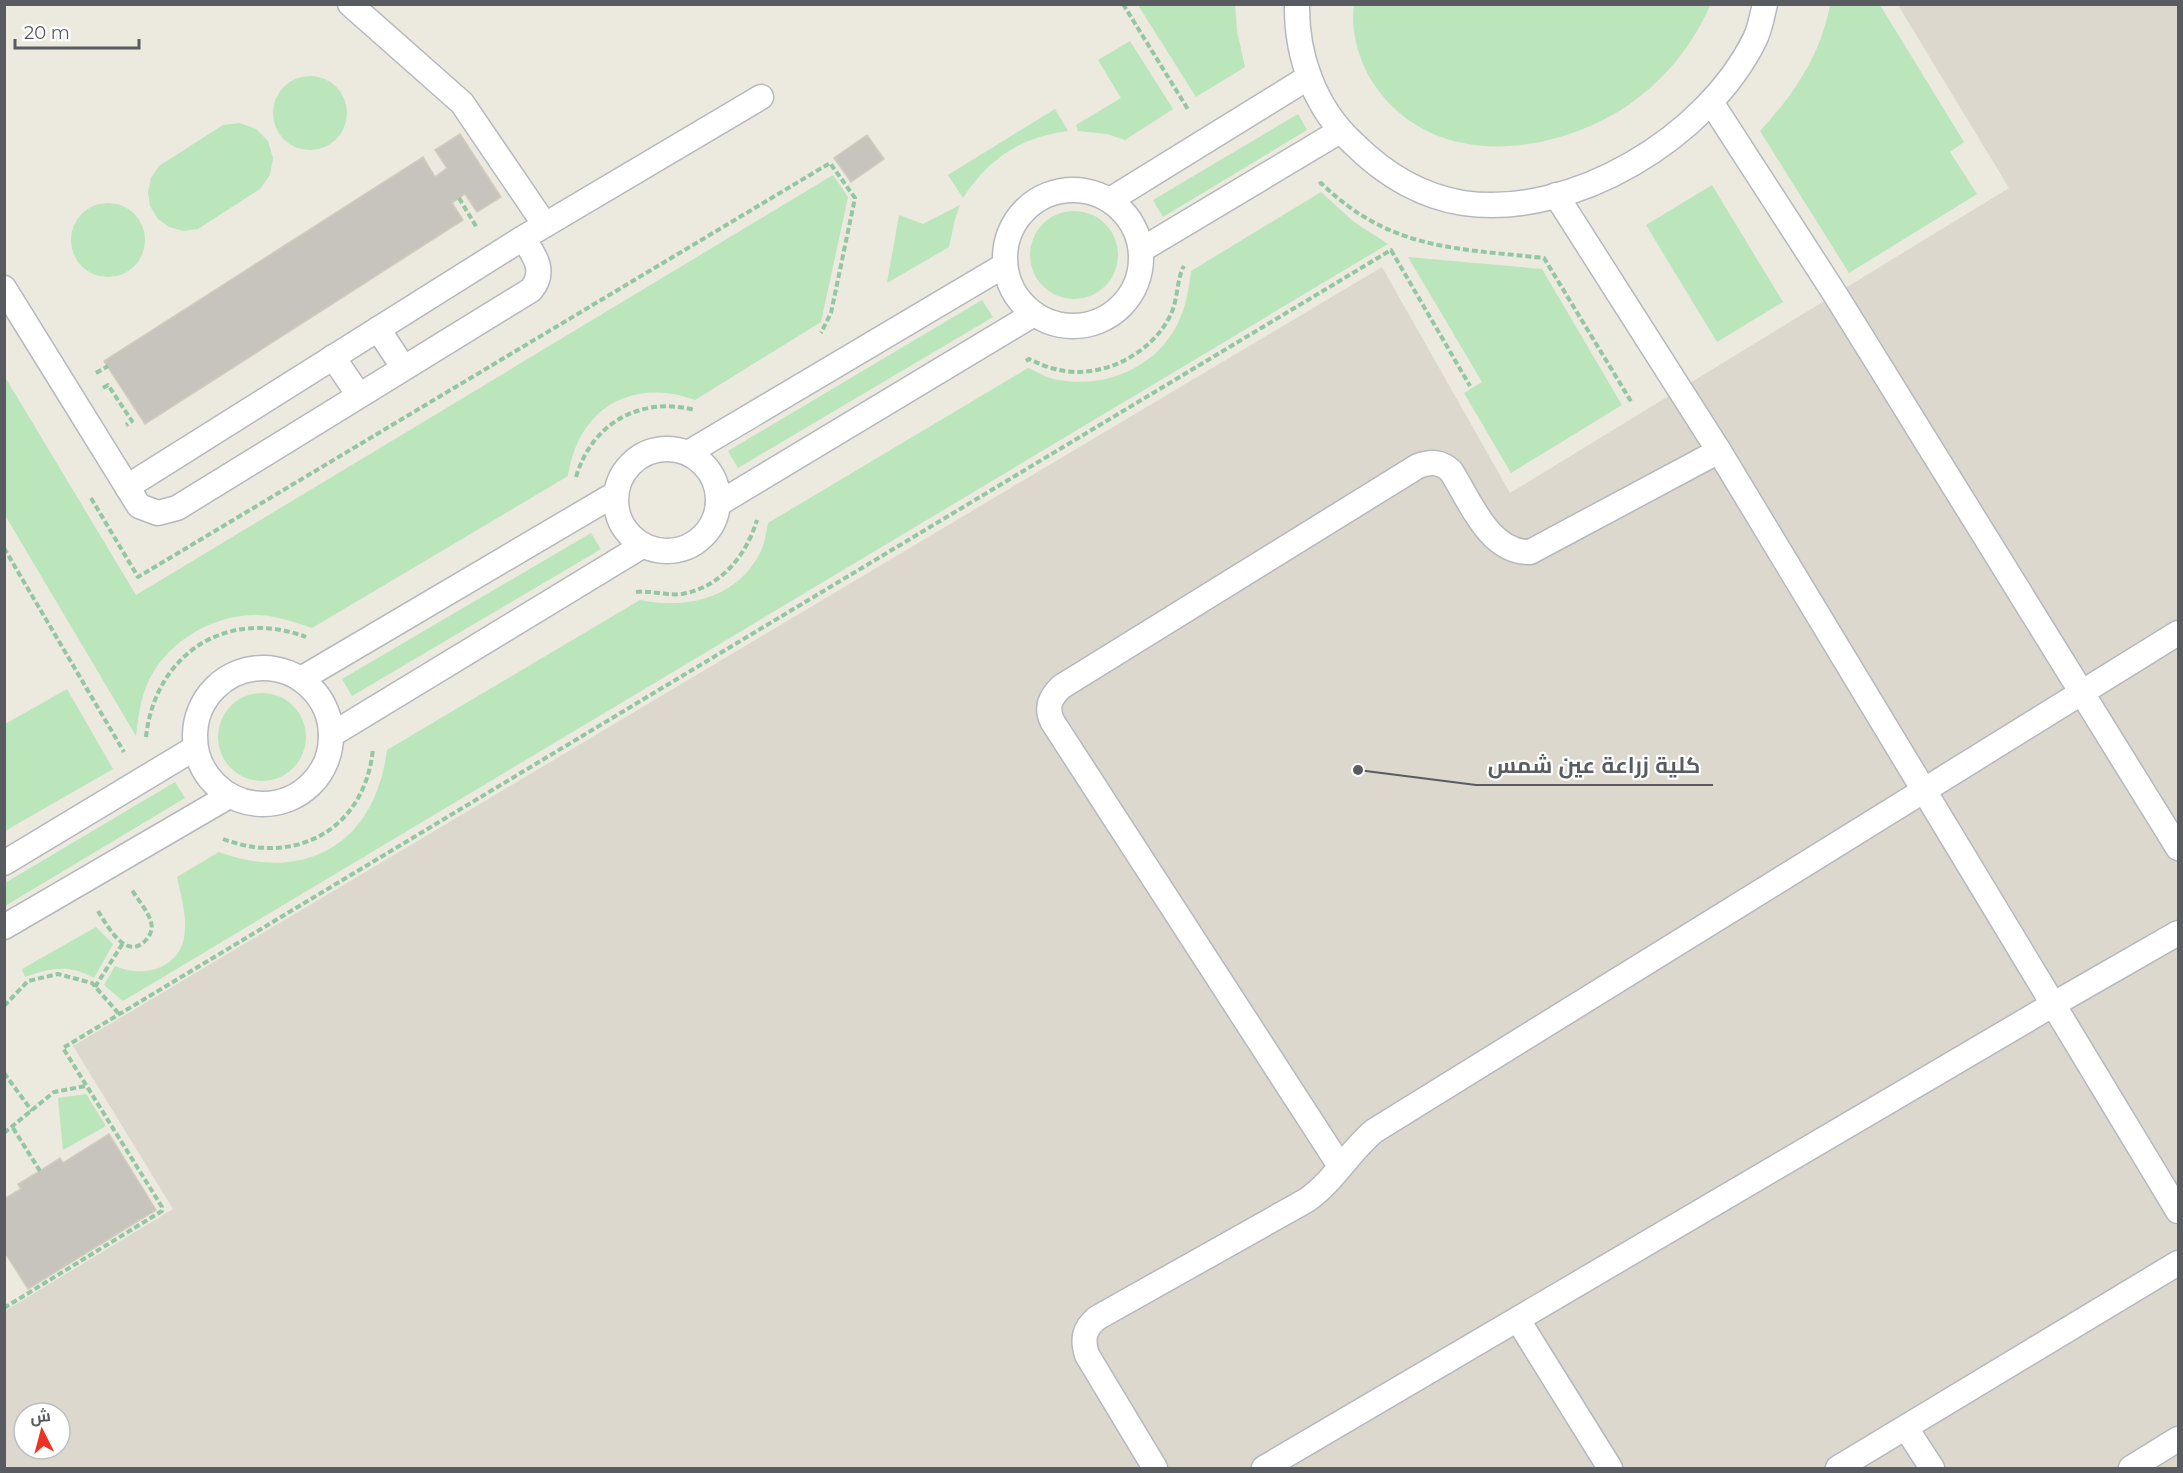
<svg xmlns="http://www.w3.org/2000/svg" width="2183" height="1473" viewBox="0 0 2183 1473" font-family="Montserrat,Cairo,sans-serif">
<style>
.education{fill:#dcd8ce;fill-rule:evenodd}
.green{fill:#bbe5ba}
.building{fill:#c7c4bd;stroke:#d1cbbe;stroke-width:1.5}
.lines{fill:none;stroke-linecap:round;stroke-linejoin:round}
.service-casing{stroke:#b5b8bd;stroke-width:27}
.path{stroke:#93c6a2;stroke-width:4;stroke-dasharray:6 3;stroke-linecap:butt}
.service{stroke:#fff;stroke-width:24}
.leader{fill:none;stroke:#585c61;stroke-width:2}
.callout-dot{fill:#585c61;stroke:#fff;stroke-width:2}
.callout-label{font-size:22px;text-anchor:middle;font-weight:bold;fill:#585c61;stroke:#fff;stroke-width:4.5;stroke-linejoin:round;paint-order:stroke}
</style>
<rect width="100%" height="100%" fill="#ece9df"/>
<path class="education" d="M 1898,5 L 2178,5 L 2178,1468 L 5,1468 L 5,1311 L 173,1209 L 73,1046 L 1382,267 L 1510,493 L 2009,188 ZM 24,1413 L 60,1413 L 60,1449 L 24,1449 Z"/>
<g class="green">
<path d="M 1138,5 L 1235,5 L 1237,31 L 1245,67 L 1196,97 Z"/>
<path d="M 1354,5 L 1354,4 L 1710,5 C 1694,44 1663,82 1627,106 C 1551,156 1434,170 1376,87 C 1360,65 1350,32 1354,5 Z"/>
<path d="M 1830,5 L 1880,5 L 1964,142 L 1950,152 L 1977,194 L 1849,273 L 1760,131 C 1794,95 1821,54 1830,5 Z"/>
<path d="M 1130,41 L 1173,109 L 1125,140 L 1107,134 L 1078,131 L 1076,125 L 1121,98 L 1098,60 Z"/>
<circle cx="310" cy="113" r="37"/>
<path d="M 1055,109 L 1068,131 C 1021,137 989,158 963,198 L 948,175 Z"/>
<path d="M 1298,114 L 1307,130 L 1163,217 L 1153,200 Z"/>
<path d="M 240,123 L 256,129 L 268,141 L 273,158 L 270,175 L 260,189 L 198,229 L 184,231 L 169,227 L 158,219 L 150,206 L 148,192 L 151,178 L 159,166 L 223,125 Z"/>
<path d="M 833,175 L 848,197 L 821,322 L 695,400 C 631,377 578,409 568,476 L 312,628 C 294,622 277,616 259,615 C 213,613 162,644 146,687 C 140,703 138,719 136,736 L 5,515 L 5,377 L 136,595 Z"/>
<path d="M 1712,185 L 1783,302 L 1717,342 L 1646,225 Z"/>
<path d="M 1321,192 L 1354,222 L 1388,244 L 123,1001 L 104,985 L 115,966 C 147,980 185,966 185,928 C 186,911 180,893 177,877 L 219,852 C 307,884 375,843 387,750 L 640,600 C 687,610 738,598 761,551 C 765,543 766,532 768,523 L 1028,368 C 1038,372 1048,379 1059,380 C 1108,389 1162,365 1181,316 C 1187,302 1189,286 1191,271 Z"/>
<circle cx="108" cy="240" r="37"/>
<path d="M 960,205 L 955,219 L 949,247 L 887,283 L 899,215 L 923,224 Z"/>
<circle cx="1074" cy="255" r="44"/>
<path d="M 1408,257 L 1542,269 L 1622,405 L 1511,473 L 1464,393 L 1482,382 Z"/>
<path d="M 982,300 L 993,317 L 738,468 L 728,451 Z"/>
<path d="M 591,533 L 601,549 L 352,696 L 342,679 Z"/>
<path d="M 67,689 L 113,769 L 5,831 L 5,724 Z"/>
<circle cx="262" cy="737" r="44"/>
<path d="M 175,782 L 185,798 L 5,906 L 5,883 Z"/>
<path d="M 96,927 L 113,944 L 94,978 C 69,964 51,968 25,977 L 22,969 Z"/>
<path d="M 86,1094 L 106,1126 L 63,1150 L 58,1098 Z"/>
</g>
<g class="building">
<path d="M 460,134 L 501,197 L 477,212 L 465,194 L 452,203 L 463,220 L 145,424 L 104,361 L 423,157 L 435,177 L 447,168 L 435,150 Z"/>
<path d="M 867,135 L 884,159 L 851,182 L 834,158 Z"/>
<path d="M 109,1134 L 156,1210 L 28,1289 L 4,1251 L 4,1199 L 21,1189 L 18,1184 L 40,1171 L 60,1158 L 63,1163 Z"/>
</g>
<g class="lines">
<defs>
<g id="service">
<path d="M 350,4 L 462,103 L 545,225"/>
<path d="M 1297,4 C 1296,56 1315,108 1353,143 C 1383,173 1419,196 1463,203 C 1573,219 1707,137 1755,39 C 1760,29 1762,16 1765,4"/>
<path d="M 1711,102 L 1835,294 L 2178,848"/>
<circle cx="1073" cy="258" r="68"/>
<path d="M 1556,195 L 1719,451 L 2178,1211"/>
<path d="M 1110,200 L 1309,77"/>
<path d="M 1141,250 L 1340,131"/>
<path d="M 4,288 L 139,506 L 158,513 L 177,508 L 531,290 C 547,271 534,255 523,238"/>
<path d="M 378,329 L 403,367"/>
<path d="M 333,357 L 358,394"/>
<circle cx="667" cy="500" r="51"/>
<path d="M 688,453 L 1005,265"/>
<path d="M 127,487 L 523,238 L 761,97"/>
<path d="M 718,504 L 1034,314"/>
<circle cx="263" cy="736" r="68"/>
<path d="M 301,679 L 615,494"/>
<path d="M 331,735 L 642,546"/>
<path d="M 4,863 L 195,748"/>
<path d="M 4,927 L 229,796"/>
<path d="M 1340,1166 L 1052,721 C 1046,707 1050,698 1061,687 L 1418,466 C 1432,461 1441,462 1451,471 C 1470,501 1489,553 1530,552 L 1719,451"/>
<path d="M 1518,1320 L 1610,1468"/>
<path d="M 1906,1428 L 1932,1468"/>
<path d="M 1155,1468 L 1087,1355 C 1082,1339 1084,1329 1097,1318 L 1307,1200 C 1334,1181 1349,1152 1374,1131 L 2178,633"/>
<path d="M 1264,1468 L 2054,1004 L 2178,933"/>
<path d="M 1838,1468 L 2178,1263"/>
<path d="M 2131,1468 L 2178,1439"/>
</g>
</defs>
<use href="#service" class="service-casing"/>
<g class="path">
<path d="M 1123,4 L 1189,111"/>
<path d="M 1319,184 L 1321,183 C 1390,250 1454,248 1544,258 L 1632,403"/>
<path d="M 459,198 L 477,228"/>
<path d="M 1026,361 L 1029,359 C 1038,363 1046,367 1055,369 C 1099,381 1152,355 1171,314 C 1178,299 1177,277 1184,266"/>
<path d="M 96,373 L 108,366"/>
<path d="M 103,388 L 108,385 L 132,421 L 126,425"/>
<path d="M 576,477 C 592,423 640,396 695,410"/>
<path d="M 91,498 L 138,577 L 830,163 L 855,198 L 831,313 L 821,333"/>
<path d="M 4,548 L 124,752"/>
<path d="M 636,592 C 651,590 666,596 682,594 C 721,587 746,556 757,520"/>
<path d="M 146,737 C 155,654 227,607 306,637"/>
<path d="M 223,839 C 297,867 366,828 373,748"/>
<path d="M 98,911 C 107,925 126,962 146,940 C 150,936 153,929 151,922 C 148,911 138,900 132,890"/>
<path d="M 95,987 L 123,943"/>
<path d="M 4,1006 L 28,981 L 58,974 L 92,983 L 119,1014"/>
<path d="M 4,1073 L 32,1111"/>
<path d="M 13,1128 L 40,1171"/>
<path d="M 4,1133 L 54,1092 L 86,1086"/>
<path d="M 4,1255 L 6,1254"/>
<path d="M 4,1308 L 162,1211 L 162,1207 L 63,1048 L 1391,250 L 1470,386"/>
</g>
<use href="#service" class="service"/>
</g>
<path class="leader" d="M1358 770L1476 785H1713"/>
<circle class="callout-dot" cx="1358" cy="770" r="6"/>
<g class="callout-label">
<text x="1594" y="773">كلية زراعة عين شمس</text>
</g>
<rect width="2183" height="1473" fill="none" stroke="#585c61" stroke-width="12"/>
<g transform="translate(42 1431) rotate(354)"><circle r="28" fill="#ffffff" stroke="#bcbec0" stroke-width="1.5"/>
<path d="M0-4.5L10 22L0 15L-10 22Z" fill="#ed3124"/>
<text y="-9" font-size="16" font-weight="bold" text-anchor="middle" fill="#585c61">ش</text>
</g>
<path d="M15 39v9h124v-9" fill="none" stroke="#585c61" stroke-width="3"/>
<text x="24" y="39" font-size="18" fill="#585c61" stroke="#ffffff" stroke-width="4.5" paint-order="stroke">20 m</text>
</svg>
